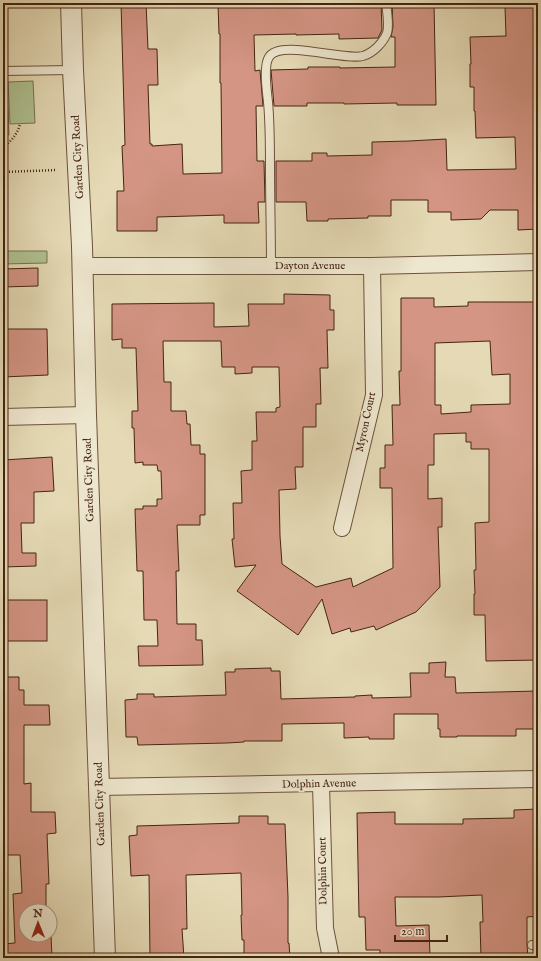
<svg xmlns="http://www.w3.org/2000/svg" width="541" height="961" viewBox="0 0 541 961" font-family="'IM FELL English',serif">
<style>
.green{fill:#afc191;stroke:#7a7252}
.building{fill:#d49584;stroke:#452412;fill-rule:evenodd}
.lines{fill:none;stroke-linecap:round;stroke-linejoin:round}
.service-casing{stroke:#6d523b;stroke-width:10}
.minor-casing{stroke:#6d523b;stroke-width:18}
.tertiary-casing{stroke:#6d523b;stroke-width:22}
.path{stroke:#452412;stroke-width:2.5;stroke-dasharray:1 2;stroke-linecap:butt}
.service{stroke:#eee7cf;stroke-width:8}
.minor{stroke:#eee7cf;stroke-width:16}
.tertiary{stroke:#eee7cf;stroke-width:20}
.labels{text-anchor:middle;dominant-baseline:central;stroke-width:4;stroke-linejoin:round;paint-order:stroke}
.street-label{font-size:11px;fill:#452412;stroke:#eee7cf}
</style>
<rect width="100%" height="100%" fill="#e5dab5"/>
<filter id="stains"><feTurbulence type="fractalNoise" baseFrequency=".005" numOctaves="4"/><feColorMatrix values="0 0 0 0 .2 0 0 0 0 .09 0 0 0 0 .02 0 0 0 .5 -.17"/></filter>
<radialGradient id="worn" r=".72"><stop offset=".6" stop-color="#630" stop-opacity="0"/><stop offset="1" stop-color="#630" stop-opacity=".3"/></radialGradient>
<g class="green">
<path d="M 3,81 L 7,81 L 9,135 L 3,135 Z"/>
<path d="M 33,81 L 35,123 L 10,124 L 8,82 Z"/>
<path d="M 3,251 L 47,251 L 47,263 L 3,264 Z"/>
</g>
<g class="building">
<path d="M 121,3 L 146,3 L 148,49 L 157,49 L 158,85 L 148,85 L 150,144 L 152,144 L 152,146 L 182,144 L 183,174 L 222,173 L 221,83 L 220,83 L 220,34 L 219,34 L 218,3 L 332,3 L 332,4 L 381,3 L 382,30 L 378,38 L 339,39 L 339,34 L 296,35 L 296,34 L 254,35 L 255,71 L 260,70 L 263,106 L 256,106 L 257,161 L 264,161 L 265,202 L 258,202 L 259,223 L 224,223 L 224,215 L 157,217 L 157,231 L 117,231 L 117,191 L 124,191 L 122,146 L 125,145 Z"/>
<path d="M 392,3 L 434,3 L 436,105 L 397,105 L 397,103 L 344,104 L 344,103 L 307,103 L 307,106 L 274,106 L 271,70 L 308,69 L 308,67 L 340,67 L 340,68 L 395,67 L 395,37 L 391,37 L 393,27 Z"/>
<path d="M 513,3 L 538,3 L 538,229 L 518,230 L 518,210 L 490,210 L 481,219 L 451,220 L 451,212 L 428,212 L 428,200 L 391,200 L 391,216 L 368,216 L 368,218 L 328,219 L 328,221 L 307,221 L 306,202 L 276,202 L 276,161 L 312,161 L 312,153 L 327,153 L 327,156 L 372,155 L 372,142 L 409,141 L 446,139 L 447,170 L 516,169 L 515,137 L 476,138 L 475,111 L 474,111 L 474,87 L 470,87 L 470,64 L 471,64 L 470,37 L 506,36 L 505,7 L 513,7 Z"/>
<path d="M 38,268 L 38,286 L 3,287 L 3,269 Z"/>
<path d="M 284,294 L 330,295 L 330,310 L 334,310 L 334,330 L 327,330 L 328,368 L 320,368 L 321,404 L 316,404 L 316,427 L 303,427 L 303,467 L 295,467 L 296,489 L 279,490 L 280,536 L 282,564 L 316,587 L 351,578 L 353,587 L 393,568 L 392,488 L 380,488 L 380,468 L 385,468 L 385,445 L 393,445 L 392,405 L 400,405 L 399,371 L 401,371 L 401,298 L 434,298 L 434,307 L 468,306 L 468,302 L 538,302 L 538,660 L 486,661 L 485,615 L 474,615 L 474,594 L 475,594 L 474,570 L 476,570 L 475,523 L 489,522 L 489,449 L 471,449 L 471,442 L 466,442 L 466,433 L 434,434 L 434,465 L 428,465 L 428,499 L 442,498 L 442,527 L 438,527 L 440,587 L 416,612 L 376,630 L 374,626 L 351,632 L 350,628 L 332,634 L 322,599 L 298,635 L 237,591 L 256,565 L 235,567 L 232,539 L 234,539 L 233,503 L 242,503 L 241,471 L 252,470 L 252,441 L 257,441 L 256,412 L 276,412 L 276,408 L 280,407 L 279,367 L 252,367 L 252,373 L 235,374 L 235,367 L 222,367 L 221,341 L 163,341 L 164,382 L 171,382 L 171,411 L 186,411 L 187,424 L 190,424 L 191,445 L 200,445 L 200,454 L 205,454 L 205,515 L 200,515 L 200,525 L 177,525 L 179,571 L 176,571 L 177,624 L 196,624 L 196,640 L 202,640 L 203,665 L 139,666 L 138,646 L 158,646 L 157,620 L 144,620 L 143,571 L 137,571 L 135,509 L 143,509 L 143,506 L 157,506 L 157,499 L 162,499 L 161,471 L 158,471 L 157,465 L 143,465 L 143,462 L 135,463 L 134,428 L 132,428 L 132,411 L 138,411 L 136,348 L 122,348 L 122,339 L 112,340 L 112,304 L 214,303 L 214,327 L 249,326 L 248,304 L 284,304 ZM 490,341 L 492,375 L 510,374 L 510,404 L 471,405 L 471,412 L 441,414 L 441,405 L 435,405 L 435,343 Z"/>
<path d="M 3,329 L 47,329 L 48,375 L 3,377 Z"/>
<path d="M 52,457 L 54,491 L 34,492 L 34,523 L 21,523 L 22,553 L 36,553 L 36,566 L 3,567 L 3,510 L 5,510 L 3,460 Z"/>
<rect x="3" y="600" width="44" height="41"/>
<path d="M 446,662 L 445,677 L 455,677 L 456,693 L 538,691 L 538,729 L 516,729 L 516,736 L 457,736 L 457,737 L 440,737 L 440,729 L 438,729 L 438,714 L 394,714 L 394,739 L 369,739 L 369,737 L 344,738 L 344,723 L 282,724 L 282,741 L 244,741 L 244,742 L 227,743 L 138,745 L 137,737 L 126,737 L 125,700 L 137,699 L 137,694 L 154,694 L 154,697 L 226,695 L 225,672 L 235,672 L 235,669 L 271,668 L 271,671 L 280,671 L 281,699 L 355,697 L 355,696 L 372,695 L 372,698 L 411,697 L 410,673 L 429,673 L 429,663 Z"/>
<path d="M 3,677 L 19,677 L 19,690 L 24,690 L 24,705 L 49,705 L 50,725 L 24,725 L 24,784 L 31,783 L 31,812 L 55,812 L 56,833 L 47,834 L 49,884 L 46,884 L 46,911 L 26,911 L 26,935 L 51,935 L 52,958 L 3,958 L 3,944 L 15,943 L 13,894 L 22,893 L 20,855 L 4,855 L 3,834 Z"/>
<path d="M 538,809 L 538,916 L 527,917 L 527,945 L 528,958 L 481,958 L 480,922 L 483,922 L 482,895 L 438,897 L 395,897 L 396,926 L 429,925 L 430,958 L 380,958 L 380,950 L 366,950 L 365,917 L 359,917 L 357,813 L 395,812 L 395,824 L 463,824 L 463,819 L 514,818 L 514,810 Z"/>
<path d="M 239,816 L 268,816 L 268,824 L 285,824 L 288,897 L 288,943 L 289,943 L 290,958 L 244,958 L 244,940 L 242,940 L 241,915 L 242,915 L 241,873 L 186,875 L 187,929 L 182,929 L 184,958 L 150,958 L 149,875 L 131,876 L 129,836 L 137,835 L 137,826 L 239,823 Z"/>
</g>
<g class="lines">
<defs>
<g id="service">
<path d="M 3,71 L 73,70"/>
<path d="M 271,266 C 271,233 270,200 270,166 C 270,145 270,123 268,102 C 267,92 263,66 269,57 C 280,39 343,61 363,56 C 373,53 383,43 387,33 C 389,27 387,10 386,3"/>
<path d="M 532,945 L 538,945"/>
</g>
<g id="minor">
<path d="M 82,266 L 372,266 L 538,262"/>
<path d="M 3,417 L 86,415"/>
<path d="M 342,528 L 374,395 L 372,266"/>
<path d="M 321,784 L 325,928 L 331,958"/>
<path d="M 99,787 L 538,779"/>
</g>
<path id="tertiary" d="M 71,3 L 73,70 L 82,246 L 86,415 L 105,958"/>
</defs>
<use href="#service" class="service-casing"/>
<use href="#minor" class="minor-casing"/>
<use href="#tertiary" class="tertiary-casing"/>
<g class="path">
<path d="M 3,147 C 11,142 18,133 20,124"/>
<path d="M 3,172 L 57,170"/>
</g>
<use href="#service" class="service"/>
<use href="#minor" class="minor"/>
<use href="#tertiary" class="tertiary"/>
</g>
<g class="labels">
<g class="street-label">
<text transform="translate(78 157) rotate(-93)">Garden City Road</text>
<text x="310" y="266">Dayton Avenue</text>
<text transform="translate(366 422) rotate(-78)">Myron Court</text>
<text transform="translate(89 480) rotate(-92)">Garden City Road</text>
<text transform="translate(319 784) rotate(-1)">Dolphin Avenue</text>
<text transform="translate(100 804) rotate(-92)">Garden City Road</text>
<text transform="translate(323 871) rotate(-91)">Dolphin Court</text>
</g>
</g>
<rect width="541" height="961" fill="none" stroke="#e5dab5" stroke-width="16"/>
<rect x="4" y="4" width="533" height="953" fill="none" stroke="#452412" stroke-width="2"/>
<rect x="8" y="8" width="525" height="945" fill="none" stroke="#452412"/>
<g transform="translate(38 923) rotate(359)"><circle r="19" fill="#eee7cf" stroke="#aa9983"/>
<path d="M0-3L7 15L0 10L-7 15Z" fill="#8f2418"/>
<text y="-6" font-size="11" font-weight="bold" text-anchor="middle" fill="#452412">N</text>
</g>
<path d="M395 935v6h52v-6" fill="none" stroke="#452412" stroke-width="2"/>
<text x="401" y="935" font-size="12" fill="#452412" stroke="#eee7cf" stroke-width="3" paint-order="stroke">20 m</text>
<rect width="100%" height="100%" filter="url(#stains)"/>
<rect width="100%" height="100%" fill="url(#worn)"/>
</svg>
